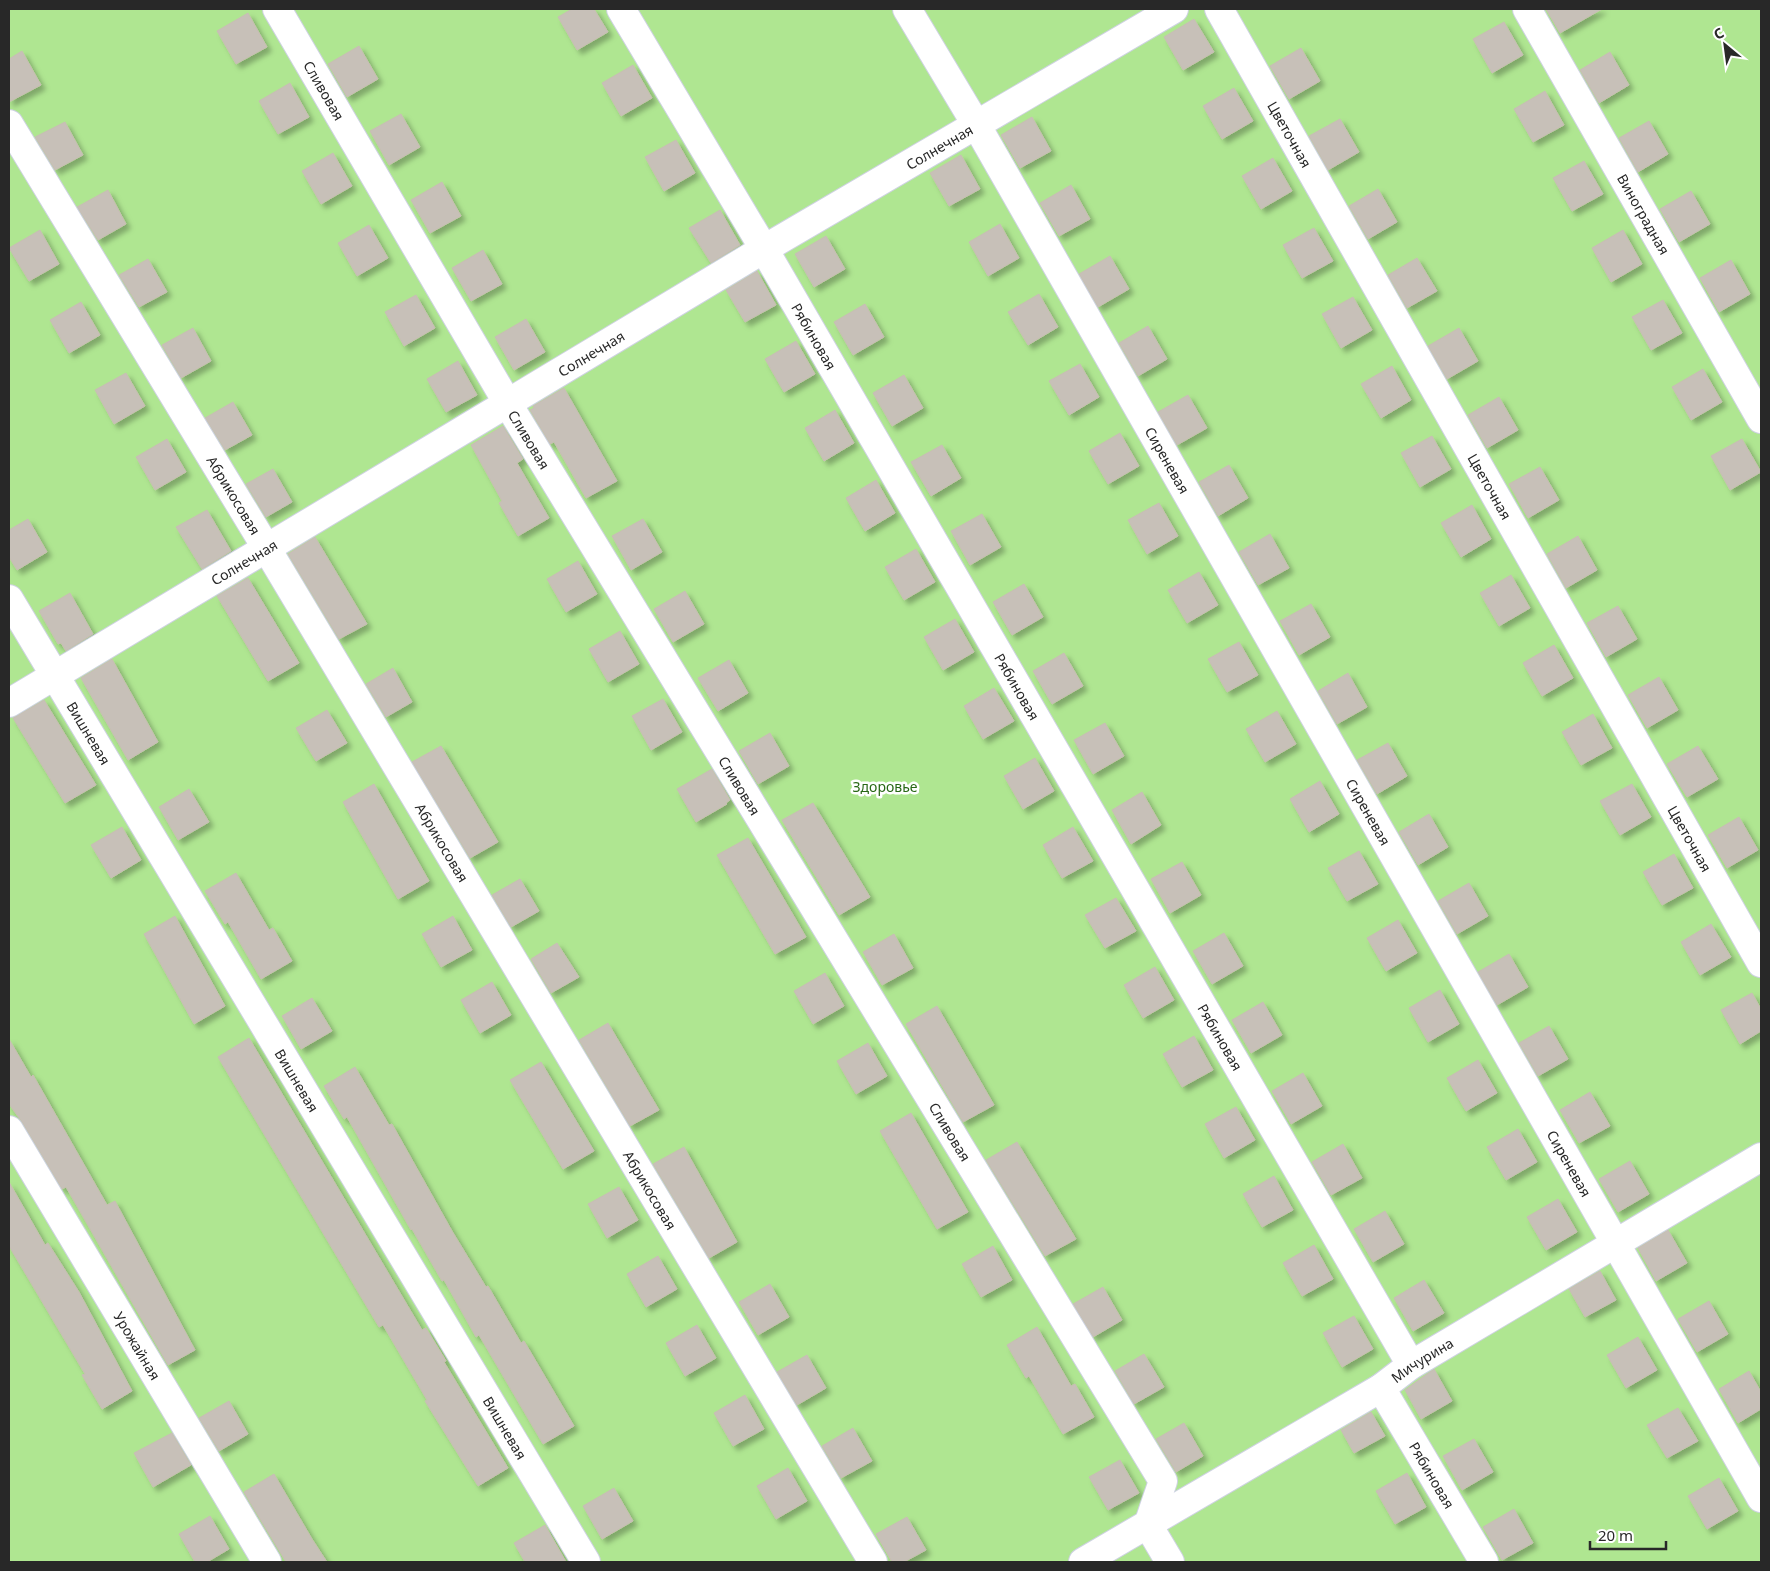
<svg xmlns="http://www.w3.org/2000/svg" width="1770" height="1571" viewBox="0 0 1770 1571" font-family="'Noto Sans',sans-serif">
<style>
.green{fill:#afe691}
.building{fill:#c7c0b8;stroke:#c7bfb2;filter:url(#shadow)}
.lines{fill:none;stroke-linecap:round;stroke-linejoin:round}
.minor-casing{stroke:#ced2e2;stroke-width:30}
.minor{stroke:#fff;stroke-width:28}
.labels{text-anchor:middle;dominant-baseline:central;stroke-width:5;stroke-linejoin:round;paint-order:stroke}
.street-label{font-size:14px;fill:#282828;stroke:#fff}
.park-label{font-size:14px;fill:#286815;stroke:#fff}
</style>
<defs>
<filter id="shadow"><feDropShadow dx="4.5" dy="4.5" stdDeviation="2.5" flood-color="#0004"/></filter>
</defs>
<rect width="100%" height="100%" fill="#ece3d8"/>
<rect class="green" x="9" y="9" width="1752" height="1553"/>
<g class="building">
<path d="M 572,9 L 594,9 L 608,32 L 577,50 L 558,17 Z"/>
<path d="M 1546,9 L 1602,9 L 1560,33 Z"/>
<path d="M 248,13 L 267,47 L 236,64 L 217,31 Z"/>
<path d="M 1194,19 L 1214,52 L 1183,70 L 1164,37 Z"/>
<path d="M 1504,22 L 1523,55 L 1492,73 L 1473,39 Z"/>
<path d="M 359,46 L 378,79 L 347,97 L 328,64 Z"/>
<path d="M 1301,48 L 1320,81 L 1289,99 L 1270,66 Z"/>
<path d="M 22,51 L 41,85 L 9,102 L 9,59 Z"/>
<path d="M 1610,52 L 1629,85 L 1599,103 L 1580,70 Z"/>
<path d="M 633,65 L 652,98 L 621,116 L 602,83 Z"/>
<path d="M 290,83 L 309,117 L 278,134 L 259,101 Z"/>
<path d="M 1234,88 L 1253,121 L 1222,139 L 1203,106 Z"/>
<path d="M 1545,91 L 1564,125 L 1533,142 L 1514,109 Z"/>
<path d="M 401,114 L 420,147 L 389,165 L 370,131 Z"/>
<path d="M 1032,117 L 1051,151 L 1020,168 L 1001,135 Z"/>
<path d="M 1340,119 L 1359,152 L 1328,170 L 1309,136 Z"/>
<path d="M 1649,121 L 1668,154 L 1638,172 L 1619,138 Z"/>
<path d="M 65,122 L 83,155 L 55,170 L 35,137 Z"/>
<path d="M 676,140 L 695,173 L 664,191 L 645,157 Z"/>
<path d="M 333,153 L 352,186 L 321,204 L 302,171 Z"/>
<path d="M 961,155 L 980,189 L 949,206 L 930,173 Z"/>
<path d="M 1273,158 L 1292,191 L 1261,209 L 1242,176 Z"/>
<path d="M 1584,161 L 1603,194 L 1572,211 L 1553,178 Z"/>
<path d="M 442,182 L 461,216 L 430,233 L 411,200 Z"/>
<path d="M 1071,185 L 1090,219 L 1059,236 L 1040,203 Z"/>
<path d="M 1378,189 L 1397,222 L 1368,239 L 1349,206 Z"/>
<path d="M 108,190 L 126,224 L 98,240 L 77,207 Z"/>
<path d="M 1691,191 L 1710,224 L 1679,242 L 1660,209 Z"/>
<path d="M 720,210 L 740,245 L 711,263 L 689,228 Z"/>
<path d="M 1000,224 L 1019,258 L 988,276 L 969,242 Z"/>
<path d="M 369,225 L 388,258 L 357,276 L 338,243 Z"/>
<path d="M 1314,228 L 1333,261 L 1302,278 L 1283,245 Z"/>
<path d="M 40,230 L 59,264 L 29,281 L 9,248 Z"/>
<path d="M 1623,230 L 1642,264 L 1611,282 L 1592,248 Z"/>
<path d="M 826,236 L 845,269 L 814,287 L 795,254 Z"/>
<path d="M 483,250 L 502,284 L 471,301 L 452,268 Z"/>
<path d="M 1110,256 L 1129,289 L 1098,307 L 1079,274 Z"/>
<path d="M 1417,258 L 1437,291 L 1407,308 L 1388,275 Z"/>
<path d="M 148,259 L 167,292 L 139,307 L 119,275 Z"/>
<path d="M 1731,260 L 1750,294 L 1719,312 L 1700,278 Z"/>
<path d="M 757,271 L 776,305 L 745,322 L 726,290 Z"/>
<path d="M 1039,294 L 1058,327 L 1028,345 L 1008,312 Z"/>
<path d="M 416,295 L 435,328 L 404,346 L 385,312 Z"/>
<path d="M 1353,297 L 1372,330 L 1341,348 L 1322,314 Z"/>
<path d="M 1663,300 L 1682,333 L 1651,350 L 1632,317 Z"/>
<path d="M 81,302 L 100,335 L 69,353 L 50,320 Z"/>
<path d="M 865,304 L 884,337 L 853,355 L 834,322 Z"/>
<path d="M 526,319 L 545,352 L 514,370 L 495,337 Z"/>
<path d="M 1148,326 L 1167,359 L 1138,376 L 1119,343 Z"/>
<path d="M 193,328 L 211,361 L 181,378 L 162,345 Z"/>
<path d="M 1459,328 L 1478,361 L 1447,379 L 1428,346 Z"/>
<path d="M 796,341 L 815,374 L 784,392 L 765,359 Z"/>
<path d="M 458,361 L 477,395 L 446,412 L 427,379 Z"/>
<path d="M 1080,364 L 1099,397 L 1069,415 L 1049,381 Z"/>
<path d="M 1392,366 L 1411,400 L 1381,418 L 1361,384 Z"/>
<path d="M 1703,369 L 1722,402 L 1691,420 L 1672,387 Z"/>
<path d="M 126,373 L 145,406 L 114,424 L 95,390 Z"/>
<path d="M 904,375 L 923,408 L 892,426 L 873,393 Z"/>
<path d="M 564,388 L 617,481 L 586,498 L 554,442 L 550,444 L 530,410 L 534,408 L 533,406 Z"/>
<path d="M 1188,395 L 1207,428 L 1177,445 L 1158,412 Z"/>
<path d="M 1499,397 L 1518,430 L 1487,448 L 1468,415 Z"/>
<path d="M 233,402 L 252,435 L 225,450 L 205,418 Z"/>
<path d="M 835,410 L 854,443 L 824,461 L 805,428 Z"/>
<path d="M 503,426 L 523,459 L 517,463 L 549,518 L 518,536 L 499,503 L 502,501 L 471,445 Z"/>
<path d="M 1120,433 L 1139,466 L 1108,484 L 1089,451 Z"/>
<path d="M 1432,436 L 1451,469 L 1420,487 L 1401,453 Z"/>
<path d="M 167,439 L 186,472 L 155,490 L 136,457 Z"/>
<path d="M 1742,439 L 1761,472 L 1730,490 L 1711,456 Z"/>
<path d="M 942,445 L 961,478 L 931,496 L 911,462 Z"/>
<path d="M 1229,465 L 1248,498 L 1218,516 L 1199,482 Z"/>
<path d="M 1540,467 L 1559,500 L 1528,518 L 1509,484 Z"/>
<path d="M 273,469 L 292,502 L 266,517 L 246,484 Z"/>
<path d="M 876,480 L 895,513 L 865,531 L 846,498 Z"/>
<path d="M 1159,503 L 1178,536 L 1147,554 L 1128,520 Z"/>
<path d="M 1472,505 L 1491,539 L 1461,557 L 1441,523 Z"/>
<path d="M 207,510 L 231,551 L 202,569 L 176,527 Z"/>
<path d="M 982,514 L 1001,547 L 970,565 L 951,531 Z"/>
<path d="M 28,519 L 47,552 L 17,570 L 9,557 L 9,530 Z"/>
<path d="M 643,519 L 662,552 L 631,570 L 612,536 Z"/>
<path d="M 1270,534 L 1289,568 L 1258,585 L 1239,552 Z"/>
<path d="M 1578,536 L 1597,570 L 1566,588 L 1547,554 Z"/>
<path d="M 315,537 L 367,624 L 339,639 L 288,554 Z"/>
<path d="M 916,549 L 935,582 L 904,600 L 885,567 Z"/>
<path d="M 578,561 L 597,594 L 566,612 L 547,579 Z"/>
<path d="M 1199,572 L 1218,605 L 1187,623 L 1168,590 Z"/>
<path d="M 1511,575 L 1530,608 L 1499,626 L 1480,593 Z"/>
<path d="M 248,578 L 299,663 L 268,681 L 217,596 Z"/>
<path d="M 1024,584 L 1043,617 L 1012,635 L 993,602 Z"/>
<path d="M 685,591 L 704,624 L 673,642 L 654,609 Z"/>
<path d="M 70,593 L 93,634 L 66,651 L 61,643 L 58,644 L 39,611 Z"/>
<path d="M 1311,604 L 1330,637 L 1299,655 L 1280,621 Z"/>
<path d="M 1618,606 L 1637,639 L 1606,657 L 1587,623 Z"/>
<path d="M 955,619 L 974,652 L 943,670 L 924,637 Z"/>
<path d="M 620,631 L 639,664 L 608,682 L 589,649 Z"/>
<path d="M 1239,642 L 1258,675 L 1227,692 L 1208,659 Z"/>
<path d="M 1554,645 L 1573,678 L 1542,696 L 1523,663 Z"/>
<path d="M 1064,653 L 1083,686 L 1052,704 L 1033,671 Z"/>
<path d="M 112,659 L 158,742 L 128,760 L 81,678 Z"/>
<path d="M 729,660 L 748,693 L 718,711 L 698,678 Z"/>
<path d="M 393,668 L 412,702 L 386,717 L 366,684 Z"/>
<path d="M 1348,673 L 1367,707 L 1337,724 L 1318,691 Z"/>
<path d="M 1659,677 L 1678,710 L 1647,728 L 1628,695 Z"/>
<path d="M 994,688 L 1014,721 L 983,739 L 964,706 Z"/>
<path d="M 663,699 L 682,732 L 651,750 L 632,716 Z"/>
<path d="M 44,700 L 96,785 L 65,803 L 13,718 Z"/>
<path d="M 327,710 L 347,743 L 316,761 L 296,728 Z"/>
<path d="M 1277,711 L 1296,744 L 1265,762 L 1246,729 Z"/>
<path d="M 1593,714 L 1612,748 L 1581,765 L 1562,732 Z"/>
<path d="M 1105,723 L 1124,756 L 1093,774 L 1074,740 Z"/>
<path d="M 770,733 L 789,766 L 758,784 L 739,751 Z"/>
<path d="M 1388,743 L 1407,776 L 1377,794 L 1357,760 Z"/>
<path d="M 441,746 L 498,842 L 470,858 L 412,762 Z"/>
<path d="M 1698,746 L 1718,779 L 1687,797 L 1667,764 Z"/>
<path d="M 1035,758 L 1054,791 L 1023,809 L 1004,776 Z"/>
<path d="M 712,769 L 730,800 L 726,803 L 727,804 L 696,822 L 677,789 Z"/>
<path d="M 1320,781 L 1339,814 L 1309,832 L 1290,799 Z"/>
<path d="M 374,784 L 429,881 L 398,899 L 343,802 Z"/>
<path d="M 1632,784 L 1651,817 L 1620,835 L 1600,801 Z"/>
<path d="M 189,789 L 209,822 L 178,840 L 159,807 Z"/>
<path d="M 1142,792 L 1161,825 L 1131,844 L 1112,810 Z"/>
<path d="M 813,803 L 870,897 L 839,915 L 782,820 Z"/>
<path d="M 1429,814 L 1448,847 L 1418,865 L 1399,832 Z"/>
<path d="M 1739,817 L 1758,850 L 1727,868 L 1708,835 Z"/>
<path d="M 122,827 L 141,860 L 111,878 L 91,845 Z"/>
<path d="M 1073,827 L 1093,861 L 1062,878 L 1043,845 Z"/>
<path d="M 748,838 L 806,937 L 775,954 L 717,855 Z"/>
<path d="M 1359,851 L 1378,884 L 1347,901 L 1328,868 Z"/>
<path d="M 1674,854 L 1693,888 L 1662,905 L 1643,872 Z"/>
<path d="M 1182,862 L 1201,895 L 1170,913 L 1151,879 Z"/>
<path d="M 236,873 L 269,930 L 273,928 L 292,961 L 261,979 L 228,922 L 225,924 L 205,891 Z"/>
<path d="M 520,879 L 539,911 L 511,927 L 492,895 Z"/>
<path d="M 1469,883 L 1488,916 L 1457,934 L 1438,901 Z"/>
<path d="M 1116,898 L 1136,931 L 1105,948 L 1085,915 Z"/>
<path d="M 175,916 L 225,1006 L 194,1024 L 144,934 Z"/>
<path d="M 453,916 L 472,950 L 441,967 L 422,934 Z"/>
<path d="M 1398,920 L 1417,953 L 1386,971 L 1367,938 Z"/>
<path d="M 1711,924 L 1731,957 L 1700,975 L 1681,942 Z"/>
<path d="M 1224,933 L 1243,966 L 1212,984 L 1193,951 Z"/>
<path d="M 894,934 L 913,968 L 882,985 L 863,952 Z"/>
<path d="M 557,943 L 579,977 L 551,993 L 531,959 Z"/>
<path d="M 1509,954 L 1528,987 L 1497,1005 L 1478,972 Z"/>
<path d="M 1155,967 L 1174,1000 L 1143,1018 L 1124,985 Z"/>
<path d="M 825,973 L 844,1006 L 813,1024 L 794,991 Z"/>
<path d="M 492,982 L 511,1015 L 480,1033 L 461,1000 Z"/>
<path d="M 1440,990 L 1459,1024 L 1428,1042 L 1409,1008 Z"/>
<path d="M 1752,993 L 1761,1009 L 1761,1031 L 1740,1044 L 1721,1010 Z"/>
<path d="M 312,998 L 332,1031 L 301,1049 L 282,1016 Z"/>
<path d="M 1263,1002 L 1282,1035 L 1251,1053 L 1232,1020 Z"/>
<path d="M 937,1006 L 994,1105 L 963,1122 L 906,1024 Z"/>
<path d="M 608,1023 L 659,1110 L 630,1126 L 579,1040 Z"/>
<path d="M 1549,1026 L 1568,1059 L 1538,1076 L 1519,1043 Z"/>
<path d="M 1194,1036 L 1213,1070 L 1182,1087 L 1163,1054 Z"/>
<path d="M 249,1038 L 422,1330 L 426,1328 L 446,1361 L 444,1362 L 508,1468 L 478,1486 L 425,1401 L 427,1400 L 383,1325 L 379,1327 L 218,1057 Z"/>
<path d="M 9,1039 L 31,1077 L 33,1075 L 107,1205 L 115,1201 L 195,1350 L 168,1365 L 66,1187 L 62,1189 L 22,1122 L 9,1104 Z"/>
<path d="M 868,1043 L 887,1076 L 856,1094 L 837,1061 Z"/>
<path d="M 1478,1060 L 1497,1093 L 1466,1111 L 1447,1078 Z"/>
<path d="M 541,1062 L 594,1151 L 563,1169 L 510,1080 Z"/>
<path d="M 355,1067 L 389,1125 L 392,1124 L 452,1231 L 486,1287 L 488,1286 L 521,1343 L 524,1341 L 574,1426 L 543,1444 L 479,1335 L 476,1337 L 444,1280 L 442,1281 L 412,1229 L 411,1230 L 347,1117 L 344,1119 L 324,1086 Z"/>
<path d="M 1303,1073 L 1322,1106 L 1291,1124 L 1272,1091 Z"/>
<path d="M 1590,1092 L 1610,1126 L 1579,1143 L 1560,1110 Z"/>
<path d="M 1236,1107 L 1255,1140 L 1224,1158 L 1205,1124 Z"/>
<path d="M 911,1113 L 968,1212 L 937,1229 L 880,1131 Z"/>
<path d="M 1518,1129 L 1537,1162 L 1506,1180 L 1487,1147 Z"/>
<path d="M 1017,1142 L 1076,1239 L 1045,1256 L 986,1160 Z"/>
<path d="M 1343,1144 L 1362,1178 L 1331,1195 L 1312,1162 Z"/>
<path d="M 684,1147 L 737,1242 L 709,1258 L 653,1164 Z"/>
<path d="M 1630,1161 L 1649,1194 L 1618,1212 L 1599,1179 Z"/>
<path d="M 1274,1176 L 1293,1210 L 1262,1227 L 1243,1194 Z"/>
<path d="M 9,1182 L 45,1245 L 48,1243 L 79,1292 L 132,1391 L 102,1409 L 82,1375 L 85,1374 L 9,1246 Z"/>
<path d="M 619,1187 L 638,1220 L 607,1238 L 588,1204 Z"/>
<path d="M 1558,1199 L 1577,1232 L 1546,1250 L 1527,1217 Z"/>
<path d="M 1385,1211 L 1404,1244 L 1373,1262 L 1354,1229 Z"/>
<path d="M 1668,1230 L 1687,1263 L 1656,1281 L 1638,1248 Z"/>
<path d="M 1314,1245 L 1333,1279 L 1302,1296 L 1283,1263 Z"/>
<path d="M 993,1246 L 1012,1280 L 981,1297 L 962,1264 Z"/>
<path d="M 658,1256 L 677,1289 L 646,1307 L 627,1274 Z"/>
<path d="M 1600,1271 L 1616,1300 L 1585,1317 L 1569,1289 Z"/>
<path d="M 1424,1280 L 1444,1313 L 1413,1331 L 1394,1298 Z"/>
<path d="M 770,1284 L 789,1317 L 758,1335 L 739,1302 Z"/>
<path d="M 1103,1287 L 1122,1320 L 1093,1337 L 1073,1304 Z"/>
<path d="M 1709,1301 L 1728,1334 L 1697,1352 L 1678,1319 Z"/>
<path d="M 1354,1316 L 1373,1349 L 1342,1367 L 1323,1333 Z"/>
<path d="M 697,1325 L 716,1358 L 685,1376 L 666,1343 Z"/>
<path d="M 1037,1327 L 1071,1386 L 1075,1384 L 1094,1417 L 1063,1434 L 1029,1376 L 1026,1378 L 1007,1345 Z"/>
<path d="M 1638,1337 L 1657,1370 L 1626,1388 L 1607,1355 Z"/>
<path d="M 1144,1354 L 1164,1387 L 1134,1404 L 1115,1371 Z"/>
<path d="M 807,1355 L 826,1388 L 797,1405 L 777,1372 Z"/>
<path d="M 1434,1369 L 1452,1401 L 1421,1419 L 1405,1390 Z"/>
<path d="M 1749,1371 L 1761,1392 L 1761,1409 L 1738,1423 L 1719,1389 Z"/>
<path d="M 745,1395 L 764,1429 L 733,1446 L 714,1413 Z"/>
<path d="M 229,1401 L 248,1434 L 219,1451 L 199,1418 Z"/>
<path d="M 1678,1408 L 1698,1441 L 1667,1458 L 1647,1425 Z"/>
<path d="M 1371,1412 L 1385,1436 L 1354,1453 L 1341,1430 Z"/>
<path d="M 1184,1423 L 1203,1456 L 1176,1472 L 1156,1439 Z"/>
<path d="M 853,1428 L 872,1461 L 841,1478 L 822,1446 Z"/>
<path d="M 172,1433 L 191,1465 L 153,1487 L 134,1453 Z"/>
<path d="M 1474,1439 L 1493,1472 L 1462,1490 L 1443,1456 Z"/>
<path d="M 1120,1460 L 1139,1493 L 1108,1510 L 1089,1477 Z"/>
<path d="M 788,1468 L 807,1501 L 776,1519 L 757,1486 Z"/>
<path d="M 1407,1473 L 1426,1507 L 1395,1524 L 1376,1491 Z"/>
<path d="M 274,1474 L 312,1539 L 327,1562 L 286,1562 L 251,1504 L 244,1492 Z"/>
<path d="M 1719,1478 L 1738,1511 L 1707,1529 L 1688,1496 Z"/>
<path d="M 614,1488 L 633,1521 L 602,1539 L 583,1506 Z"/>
<path d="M 1514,1509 L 1533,1543 L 1502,1560 L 1483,1527 Z"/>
<path d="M 210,1516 L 229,1549 L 207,1562 L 195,1562 L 179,1534 Z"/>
<path d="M 907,1517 L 926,1550 L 904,1562 L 892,1562 L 876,1534 Z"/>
<path d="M 545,1525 L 566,1562 L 525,1562 L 514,1543 Z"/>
</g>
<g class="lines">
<defs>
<g id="minor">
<path id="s1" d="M 277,9 L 508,404 L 1163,1481 L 1148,1525 L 1170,1562"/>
<path id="s2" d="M 621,9 L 764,249 L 1411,1365"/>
<path id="s3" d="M 907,9 L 977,126 L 1761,1498"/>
<path id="s4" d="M 1219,9 L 1761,963"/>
<path id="s5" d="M 1527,9 L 1761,419"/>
<path id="s6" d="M 9,124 L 267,549 L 873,1562"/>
<path id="s7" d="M 9,599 L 586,1562"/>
<path id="s8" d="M 9,703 L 764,249 L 1174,9"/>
<path id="s9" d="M 9,1130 L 267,1562"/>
<path id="s10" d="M 1381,1388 L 1484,1562"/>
<path id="s11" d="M 1083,1562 L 1381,1388 L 1411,1365 L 1761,1157"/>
</g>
</defs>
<use href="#minor" class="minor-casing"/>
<use href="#minor" class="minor"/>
</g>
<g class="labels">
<g class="street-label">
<text stroke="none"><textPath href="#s1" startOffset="94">Сливовая</textPath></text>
<text stroke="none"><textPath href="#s4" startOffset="144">Цветочная</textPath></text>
<text stroke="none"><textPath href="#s8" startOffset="1084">Солнечная</textPath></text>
<text stroke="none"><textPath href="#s5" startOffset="236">Виноградная</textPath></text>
<text stroke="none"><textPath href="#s2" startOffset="380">Рябиновая</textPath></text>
<text stroke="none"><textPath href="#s8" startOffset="679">Солнечная</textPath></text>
<text stroke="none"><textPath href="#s1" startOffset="499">Сливовая</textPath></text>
<text stroke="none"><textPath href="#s3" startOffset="521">Сиреневая</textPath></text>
<text stroke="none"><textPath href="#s4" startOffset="549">Цветочная</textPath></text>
<text stroke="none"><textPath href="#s6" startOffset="434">Абрикосовая</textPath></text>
<text stroke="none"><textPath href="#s8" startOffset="274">Солнечная</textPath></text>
<text stroke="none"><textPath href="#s2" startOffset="785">Рябиновая</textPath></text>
<text stroke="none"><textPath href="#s7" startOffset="156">Вишневая</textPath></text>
<text stroke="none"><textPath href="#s1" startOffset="904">Сливовая</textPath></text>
<text stroke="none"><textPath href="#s3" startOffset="926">Сиреневая</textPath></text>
<text stroke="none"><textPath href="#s4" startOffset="954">Цветочная</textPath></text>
<text stroke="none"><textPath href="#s6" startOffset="839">Абрикосовая</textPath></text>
<text stroke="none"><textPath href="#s2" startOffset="1190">Рябиновая</textPath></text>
<text stroke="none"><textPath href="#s7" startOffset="561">Вишневая</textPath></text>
<text stroke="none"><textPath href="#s1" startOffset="1309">Сливовая</textPath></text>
<text stroke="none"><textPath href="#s3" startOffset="1331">Сиреневая</textPath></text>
<text stroke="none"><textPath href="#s6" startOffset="1244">Абрикосовая</textPath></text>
<text stroke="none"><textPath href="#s9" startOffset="251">Урожайная</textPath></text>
<text stroke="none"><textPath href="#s11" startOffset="395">Мичурина</textPath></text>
<text stroke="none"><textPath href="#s7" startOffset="966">Вишневая</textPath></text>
<text stroke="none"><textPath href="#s10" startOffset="101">Рябиновая</textPath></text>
</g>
<g class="park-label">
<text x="885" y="786">Здоровье</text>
</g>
</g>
<rect width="1770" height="1571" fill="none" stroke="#282828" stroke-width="20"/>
<g transform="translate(1725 45) rotate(331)" stroke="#ffffff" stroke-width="4" paint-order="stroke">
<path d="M0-4L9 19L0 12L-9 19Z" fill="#282828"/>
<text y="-8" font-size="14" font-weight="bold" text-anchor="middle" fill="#282828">С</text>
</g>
<path d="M1590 1541v8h76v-8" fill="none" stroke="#282828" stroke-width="2.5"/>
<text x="1598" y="1541" font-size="15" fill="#282828" stroke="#ffffff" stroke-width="4" paint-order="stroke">20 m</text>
</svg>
